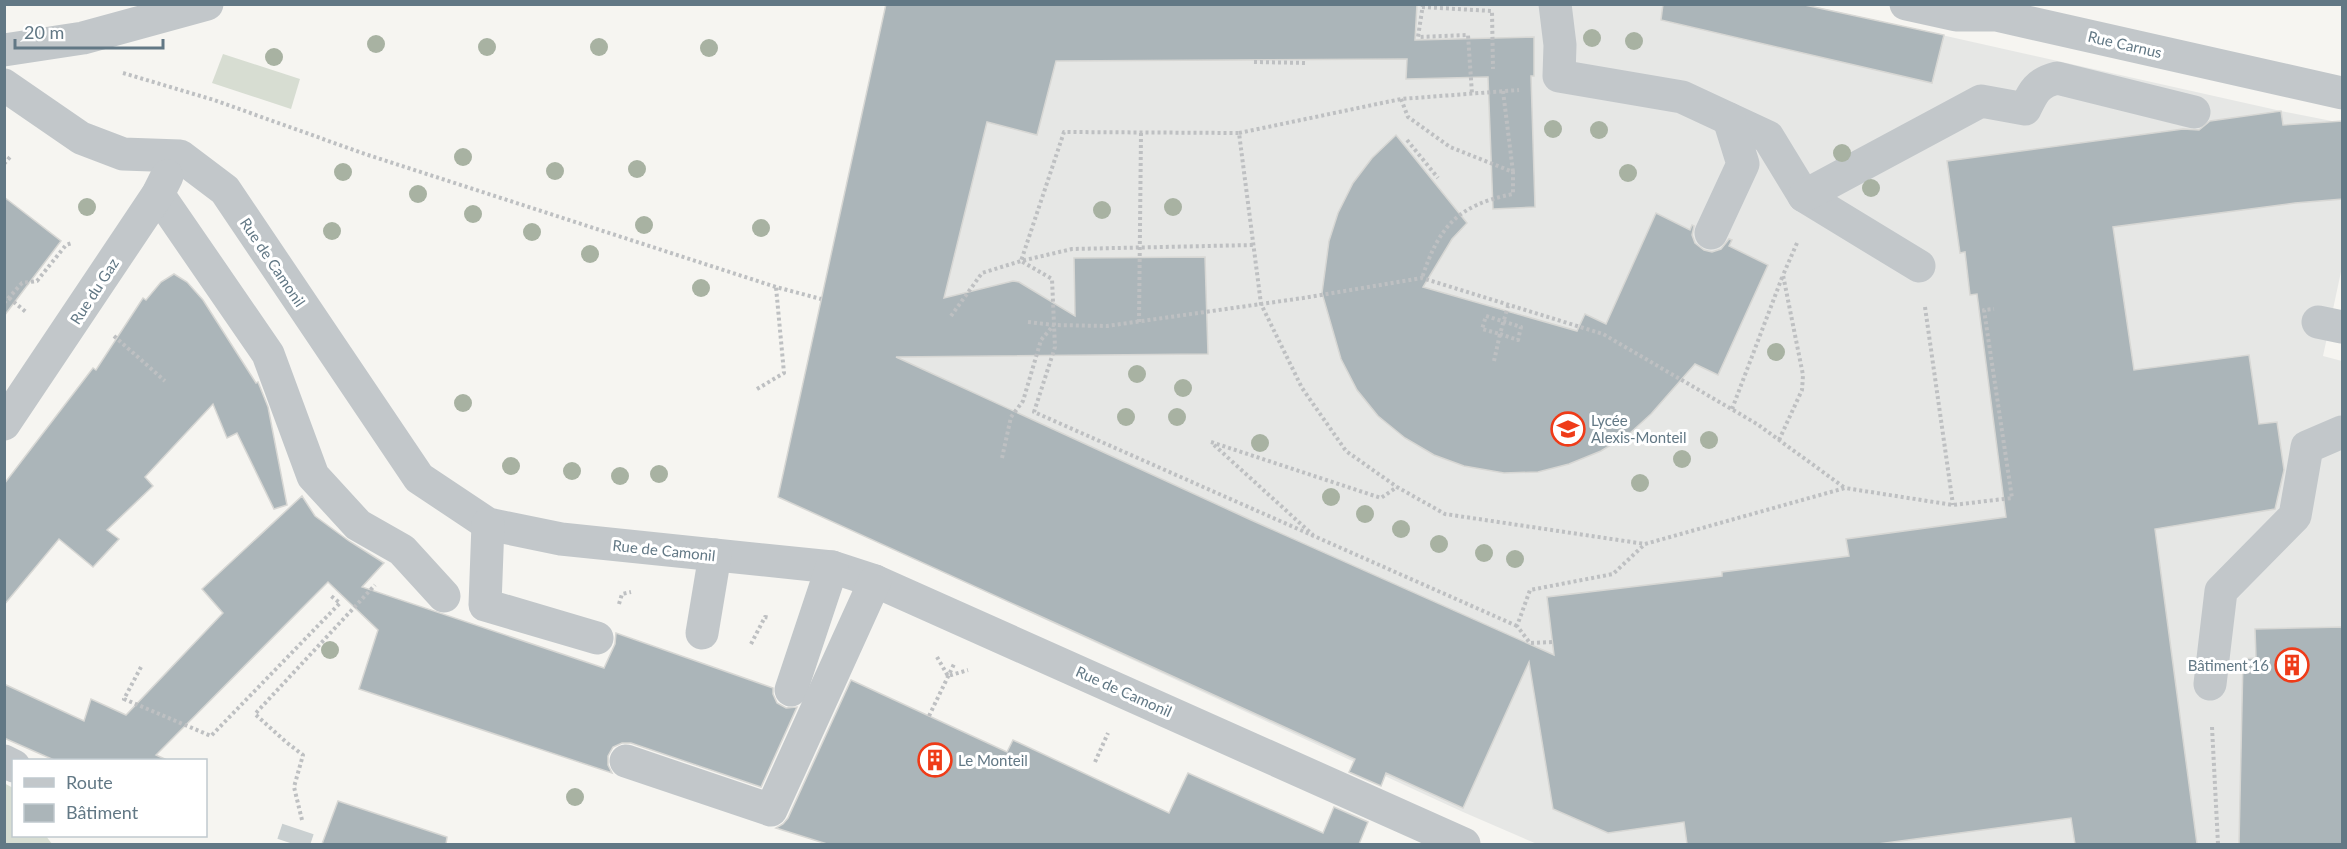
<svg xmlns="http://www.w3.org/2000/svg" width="2347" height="849" viewBox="0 0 2347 849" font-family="Lato,sans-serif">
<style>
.built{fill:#e6e7e5}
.green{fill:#d7ddd2}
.building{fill:#abb5b9;stroke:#d7d7d4;stroke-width:1.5}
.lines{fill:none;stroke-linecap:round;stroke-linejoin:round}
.minor-tunnel{stroke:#cad0d1;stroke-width:33;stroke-dasharray:33 16;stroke-linecap:butt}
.path{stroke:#bec0c2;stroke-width:4;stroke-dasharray:3 3;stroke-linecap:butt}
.minor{stroke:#c2c7ca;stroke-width:33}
.tree{fill:#a8b2a2}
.labels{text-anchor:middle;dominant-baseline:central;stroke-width:6;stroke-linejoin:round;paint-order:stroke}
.street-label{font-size:15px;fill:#627885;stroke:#fff}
.poi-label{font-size:15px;fill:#627885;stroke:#fff;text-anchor:start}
</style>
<rect width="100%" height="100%" fill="#f6f5f1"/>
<path class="built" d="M 886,5 L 1808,5 L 2281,111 L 2342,123 L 2342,267 L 2323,356 L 2342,361 L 2342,844 L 1537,844 L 1463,812 L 779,497 Z"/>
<g class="green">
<path d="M 223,54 L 300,79 L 291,109 L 212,83 Z"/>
<path d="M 4,783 L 13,788 L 14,836 L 46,836 L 52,844 L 5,844 Z"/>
</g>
<g class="building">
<path d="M 886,4 L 1417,4 L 1415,40 L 1534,37 L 1534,76 L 1531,76 L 1535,207 L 1493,209 L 1488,77 L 1406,79 L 1407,59 L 1056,61 L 1037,135 L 987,122 L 944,298 L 1013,281 L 1019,282 L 1075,316 L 1074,258 L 1205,257 L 1208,354 L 896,357 L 1251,520 L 1554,655 L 1547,597 L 1722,576 L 1722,572 L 1849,556 L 1846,539 L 2006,517 L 1977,294 L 1970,295 L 1965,252 L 1960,253 L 1947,161 L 2183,129 L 2199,130 L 2210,121 L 2281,111 L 2283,125 L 2343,121 L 2343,199 L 2295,203 L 2113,227 L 2134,370 L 2249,355 L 2259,424 L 2277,422 L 2284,470 L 2275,509 L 2155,529 L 2197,844 L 2075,844 L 2071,818 L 1878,844 L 1687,844 L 1684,822 L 1608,833 L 1553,809 L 1529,662 L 1463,808 L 1386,773 L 1381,786 L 1349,772 L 1355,759 L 778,497 Z"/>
<path d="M 1663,4 L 1800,4 L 1944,35 L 1932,83 L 1661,20 Z"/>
<path d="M 1396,135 L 1467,223 L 1452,239 L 1423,287 L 1577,331 L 1585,314 L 1606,324 L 1656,213 L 1690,230 L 1692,225 L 1694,226 L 1692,235 L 1695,243 L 1704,250 L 1712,252 L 1721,249 L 1729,239 L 1732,240 L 1729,246 L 1768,265 L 1718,375 L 1695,364 L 1651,414 L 1629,434 L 1601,451 L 1569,464 L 1538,472 L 1504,473 L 1464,466 L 1434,455 L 1405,438 L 1378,416 L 1357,390 L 1341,359 L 1322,293 L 1329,241 L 1338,213 L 1353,183 L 1372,158 Z"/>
<path d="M 4,197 L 61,241 L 4,316 Z"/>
<path d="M 174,274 L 187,282 L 203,300 L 256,383 L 258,382 L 268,407 L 287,505 L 274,509 L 237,433 L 227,438 L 213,404 L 145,477 L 153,486 L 107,530 L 119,539 L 93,567 L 59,539 L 4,605 L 4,484 L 93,368 L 96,370 L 143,298 L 146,300 L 161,282 Z"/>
<path d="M 302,496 L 315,516 L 349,541 L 384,563 L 362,587 L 604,668 L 615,644 L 616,633 L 773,688 L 773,694 L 777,703 L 786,708 L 797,707 L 761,787 L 631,743 L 622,743 L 613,747 L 608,756 L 608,765 L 612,773 L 359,689 L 378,630 L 328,582 L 156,755 L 167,760 L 54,760 L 4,738 L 4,684 L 84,721 L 91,699 L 126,715 L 223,613 L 202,589 Z"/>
<path d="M 2343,627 L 2343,844 L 2239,844 L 2243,659 L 2256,658 L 2255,629 Z"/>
<path d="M 851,680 L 1007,752 L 1013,740 L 1169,813 L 1188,773 L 1323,833 L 1334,807 L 1368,822 L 1359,844 L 827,844 L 776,828 L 783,824 L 788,818 Z"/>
<path d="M 338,801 L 447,837 L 446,844 L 322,844 Z"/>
</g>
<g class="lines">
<path class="minor-tunnel" d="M 293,844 L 298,829"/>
<g class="path">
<path d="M 1423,4 L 1418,37 L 1468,35 L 1472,94"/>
<path d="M 1422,7 L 1492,11 L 1493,69"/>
<path d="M 1254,62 L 1308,63"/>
<path d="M 123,73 L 214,100 L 365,154 L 776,287 L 821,299"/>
<path d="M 1503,91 L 1513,172"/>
<path d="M 1401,99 L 1408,117 L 1450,147 L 1513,172 L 1513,194 C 1458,205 1439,226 1422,278"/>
<path d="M 1239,133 L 1401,99 L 1519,90"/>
<path d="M 1407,140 L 1438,178"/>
<path d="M 4,164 L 10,157"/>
<path d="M 9,298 L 26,312"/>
<path d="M 4,303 L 22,283 L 37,281 L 66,245 L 72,243"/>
<path d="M 1925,307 L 1953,505"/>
<path d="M 951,316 L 982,273 L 1021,261 L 1072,249 L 1253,245"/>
<path d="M 1028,322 L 1054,325 L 1107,326 L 1303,298 L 1422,278 L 1603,334 L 1757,424 L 1845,488"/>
<path d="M 1139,322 L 1141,133"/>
<path d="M 114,336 L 165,381"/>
<path d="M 1494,361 L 1500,334 L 1482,329 L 1486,316 L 1521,327 L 1518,340 L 1500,334 L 1508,306"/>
<path d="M 757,389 L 784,373 L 776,287"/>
<path d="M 1732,409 L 1783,275"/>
<path d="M 1779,440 L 1802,390 L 1803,375 L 1783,275 L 1797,243"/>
<path d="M 1211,442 L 1381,498 L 1397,487"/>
<path d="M 1214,445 L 1313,535"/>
<path d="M 1002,458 L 1011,417 L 1023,401 L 1041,340 L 1053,326"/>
<path d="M 619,604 L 622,594 L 631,592"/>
<path d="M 1517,626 L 1034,412 L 1055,347 L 1052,279 L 1021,261 L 1064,132 L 1239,133 L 1261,304 L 1302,388 L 1346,451 L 1397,487 L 1445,514 L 1645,544 L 1845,488 L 1953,505 L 2012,498 L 1984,310 L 1994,309"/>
<path d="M 1552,642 L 1530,643 L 1517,626 L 1530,590 L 1613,574 L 1645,544"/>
<path d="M 751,644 L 765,617 L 770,618"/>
<path d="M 937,657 L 948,676 L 968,670"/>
<path d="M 141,667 L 124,699 L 211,736 L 340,603 L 331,596"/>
<path d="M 929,716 L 955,662"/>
<path d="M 2212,727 L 2218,844"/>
<path d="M 1095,762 L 1108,733"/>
<path d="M 302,820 L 294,787 L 303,755 L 286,742 L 255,714 L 375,585"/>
</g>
<g class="minor">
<path d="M 1555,4 L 1560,45 L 1559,76 L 1682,97 L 1768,137 L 1804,196 L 1919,266"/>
<path d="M 1906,4 L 1956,15 L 1996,15 L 2342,93"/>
<path d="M 4,50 L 83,38 L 207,4"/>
<path d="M 4,85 L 81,138 L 123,154 L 180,156 L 225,190 L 419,478 L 488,524 L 561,539 L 832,567 L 875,581 L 1464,844"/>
<path d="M 158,194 L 268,354 L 313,476 L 358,525 L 402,550 L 444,596"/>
<path d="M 1804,196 L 1981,101 L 2025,109 C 2033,92 2037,83 2057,78 L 2194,112"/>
<path d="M 1711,233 L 1743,164 L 1729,119"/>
<path d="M 2318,322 L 2342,327"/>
<path d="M 4,424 L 158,194 L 167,176"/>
<path d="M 488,524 L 485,605 L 597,638"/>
<path d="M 702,633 L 715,555"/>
<path d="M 2210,684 L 2221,591 L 2295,516 L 2307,447 L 2342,432"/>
<path d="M 791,690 L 832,567"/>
<path d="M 4,761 L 14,766"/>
<path d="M 626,761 L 771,810 L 875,581"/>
</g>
</g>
<g class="tree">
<circle cx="1592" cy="38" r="9"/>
<circle cx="1634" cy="41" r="9"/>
<circle cx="376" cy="44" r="9"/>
<circle cx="487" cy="47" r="9"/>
<circle cx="599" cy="47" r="9"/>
<circle cx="709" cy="48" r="9"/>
<circle cx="274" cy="57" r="9"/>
<circle cx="1553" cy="129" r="9"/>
<circle cx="1599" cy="130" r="9"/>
<circle cx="1842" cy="153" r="9"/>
<circle cx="463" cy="157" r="9"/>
<circle cx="637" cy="169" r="9"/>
<circle cx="555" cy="171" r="9"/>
<circle cx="343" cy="172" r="9"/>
<circle cx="1628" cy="173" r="9"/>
<circle cx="1871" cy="188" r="9"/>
<circle cx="418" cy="194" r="9"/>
<circle cx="87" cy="207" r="9"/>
<circle cx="1173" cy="207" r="9"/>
<circle cx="1102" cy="210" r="9"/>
<circle cx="473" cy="214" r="9"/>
<circle cx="644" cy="225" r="9"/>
<circle cx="761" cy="228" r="9"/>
<circle cx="332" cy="231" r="9"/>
<circle cx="532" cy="232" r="9"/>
<circle cx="590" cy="254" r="9"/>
<circle cx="701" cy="288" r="9"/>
<circle cx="1776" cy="352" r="9"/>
<circle cx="1137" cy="374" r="9"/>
<circle cx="1183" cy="388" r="9"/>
<circle cx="463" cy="403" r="9"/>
<circle cx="1126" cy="417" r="9"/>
<circle cx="1177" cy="417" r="9"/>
<circle cx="1709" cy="440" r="9"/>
<circle cx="1260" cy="443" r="9"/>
<circle cx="1682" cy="459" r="9"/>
<circle cx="511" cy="466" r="9"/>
<circle cx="572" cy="471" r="9"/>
<circle cx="659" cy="474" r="9"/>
<circle cx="620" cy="476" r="9"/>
<circle cx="1640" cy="483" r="9"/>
<circle cx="1331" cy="497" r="9"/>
<circle cx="1365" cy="514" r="9"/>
<circle cx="1401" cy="529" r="9"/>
<circle cx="1439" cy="544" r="9"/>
<circle cx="1484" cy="553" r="9"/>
<circle cx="1515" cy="559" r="9"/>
<circle cx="330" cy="650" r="9"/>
<circle cx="575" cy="797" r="9"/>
</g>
<defs>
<symbol id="school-ring" viewBox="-11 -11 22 22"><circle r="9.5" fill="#fff" stroke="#ef3b18" stroke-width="1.5"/><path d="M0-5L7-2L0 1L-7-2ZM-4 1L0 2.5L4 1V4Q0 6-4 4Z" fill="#ef3b18"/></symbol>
<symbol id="building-ring" viewBox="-11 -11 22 22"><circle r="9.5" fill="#fff" stroke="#ef3b18" stroke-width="1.5"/><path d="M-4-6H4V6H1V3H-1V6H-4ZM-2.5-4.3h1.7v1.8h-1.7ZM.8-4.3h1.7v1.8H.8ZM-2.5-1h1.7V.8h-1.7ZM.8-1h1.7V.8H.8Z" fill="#ef3b18"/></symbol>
</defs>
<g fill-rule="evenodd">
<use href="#school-ring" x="1549" y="410" width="38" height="38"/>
<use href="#building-ring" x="2273" y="646" width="38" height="38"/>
<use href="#building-ring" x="916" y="741" width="38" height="38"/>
</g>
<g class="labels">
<g class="street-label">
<text transform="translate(2125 44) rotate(13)">Rue Carnus</text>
<text transform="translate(273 262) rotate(56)">Rue de Camonil</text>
<text transform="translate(94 291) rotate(-57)">Rue du Gaz</text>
<text transform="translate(664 550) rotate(6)">Rue de Camonil</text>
<text transform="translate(1124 691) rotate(24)">Rue de Camonil</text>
</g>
<g class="poi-label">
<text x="1591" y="420">Lycée<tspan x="1591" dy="17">Alexis-Monteil</tspan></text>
<text x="2269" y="665" text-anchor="end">Bâtiment 16</text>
<text x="958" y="760">Le Monteil</text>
</g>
</g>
<rect width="2347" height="849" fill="none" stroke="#627885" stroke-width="12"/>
<rect x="12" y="759" width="195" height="78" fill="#ffffff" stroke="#c0c9ce" stroke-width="1.5"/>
<rect x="24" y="778" width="30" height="9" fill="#c2c7ca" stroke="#c0c9ce" stroke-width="1.5"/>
<text x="66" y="789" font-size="18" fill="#627885">Route</text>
<rect x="24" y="804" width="30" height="18" fill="#abb5b9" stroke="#c0c9ce" stroke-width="1.5"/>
<text x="66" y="819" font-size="18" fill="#627885">Bâtiment</text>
<path d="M15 39v9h148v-9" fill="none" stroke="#627885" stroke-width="3"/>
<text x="24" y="39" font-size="18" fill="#627885" stroke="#ffffff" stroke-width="4.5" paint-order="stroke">20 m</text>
</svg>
